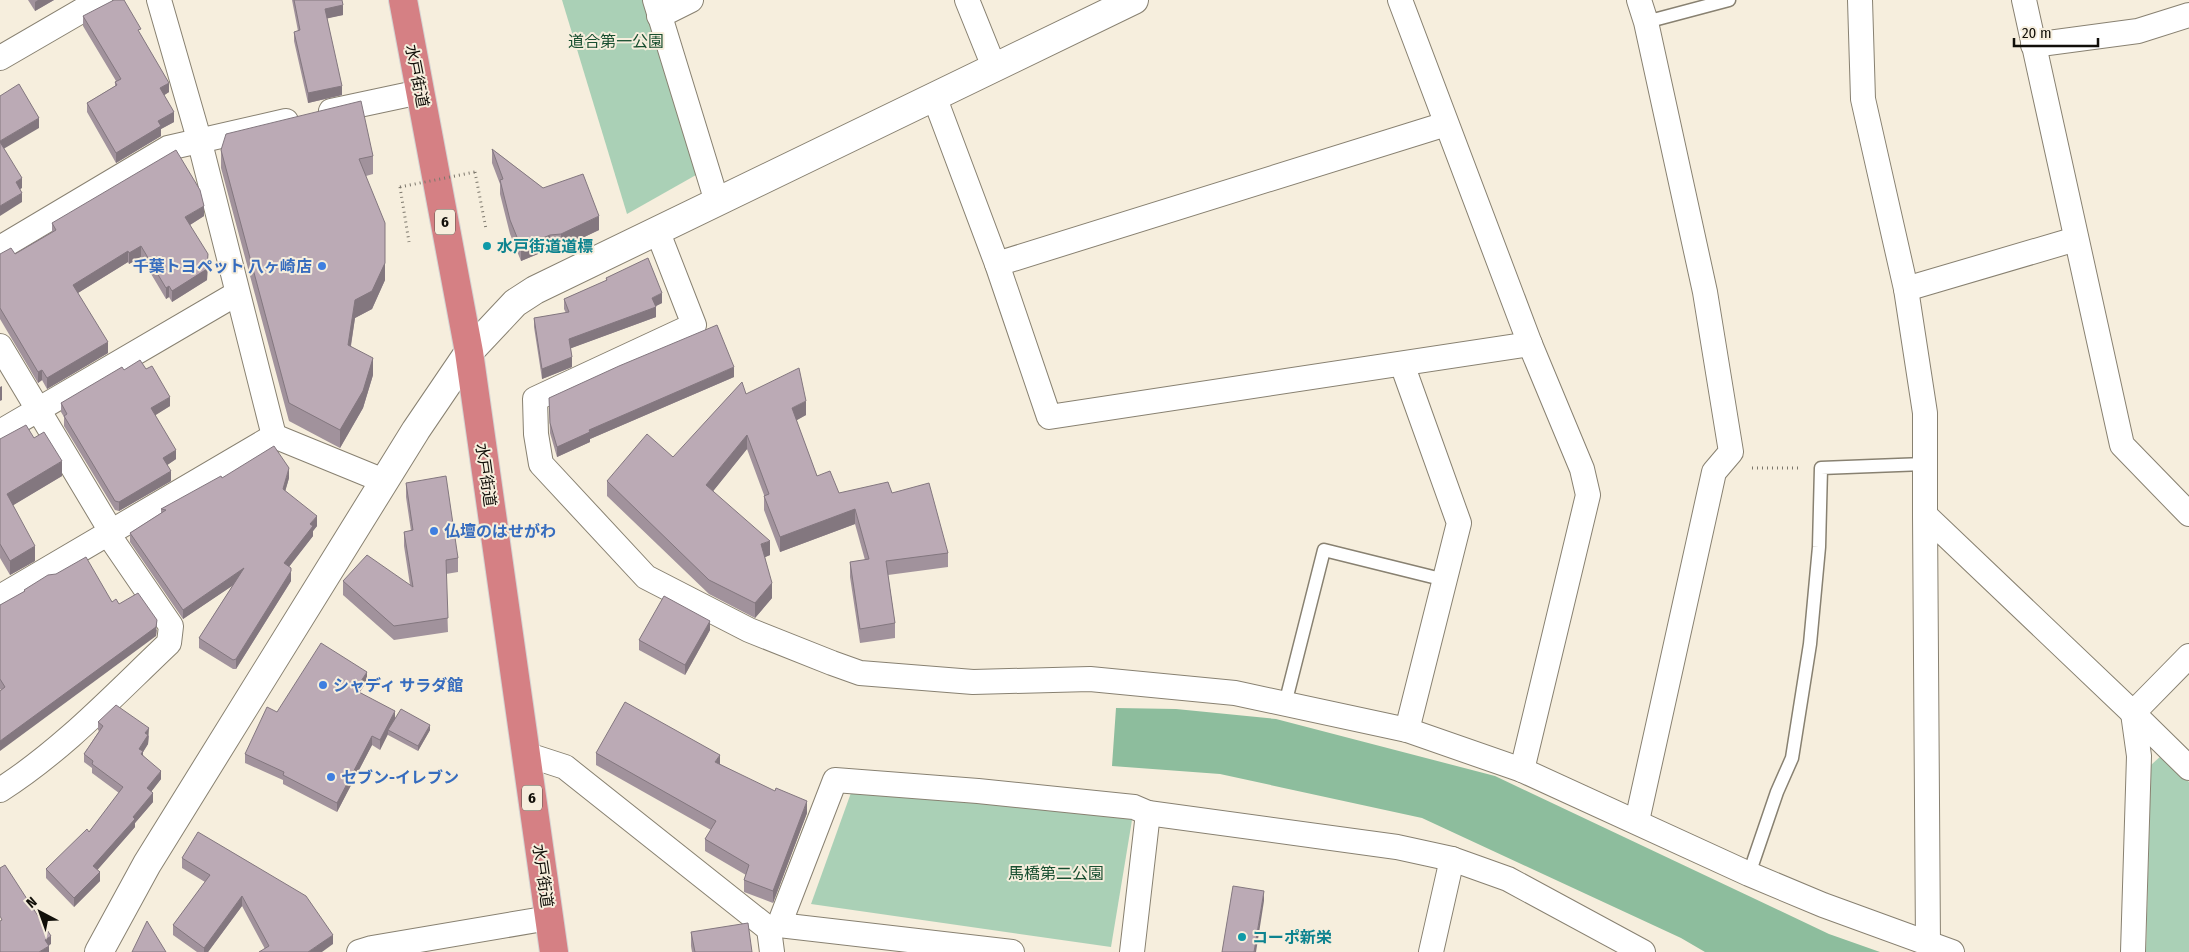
<svg xmlns="http://www.w3.org/2000/svg" width="2189" height="952" viewBox="0 0 2189 952" font-family="'Fira Sans Condensed','Noto Sans JP',sans-serif">
<style>
.green{fill:#aad0b6}
.forest{fill:#8dbd9d}
.lines{fill:none;stroke-linecap:round;stroke-linejoin:round}
.lane-casing{stroke:#888171;stroke-width:15}
.street-casing{stroke:#888171;stroke-width:26}
.secondary-casing{stroke:#888171;stroke-width:30}
.highway-casing{stroke:#d4d4d3;stroke-width:30}
.path{stroke:#7c776c;stroke-width:3;stroke-dasharray:1 4;stroke-linecap:butt}
.lane{stroke:#fff;stroke-width:12}
.street{stroke:#fff;stroke-width:24}
.secondary{stroke:#fff;stroke-width:28}
.highway{stroke:#d58084;stroke-width:28}
.path-bridge{stroke:#7c776c;stroke-width:3;stroke-dasharray:1 4;stroke-linecap:butt}
.wall{fill:#a1929c}
.shaded-wall{fill:#83777f}
.building{fill:#bbaab5;stroke:#83777f}
.culture-dot{fill:#0f9aa8;stroke:#f6eedd;stroke-width:2}
.shop-dot{fill:#3f7fe0;stroke:#f6eedd;stroke-width:2}
.labels{text-anchor:middle;dominant-baseline:central;stroke-width:4;stroke-linejoin:round;paint-order:stroke}
.shield{fill:#f6eedd;stroke:#565249;stroke-width:1}
.shield-label{font-size:15px;font-weight:bold;fill:#110f09}
.park-label{font-size:16px;fill:#174e2f;stroke:#f6eedd}
.street-label{font-size:16px;fill:#110f09;stroke:#f6eedd}
.culture-label{font-size:16px;font-weight:bold;fill:#0d838f;stroke:#f6eedd;text-anchor:start}
.shop-label{font-size:16px;font-weight:bold;fill:#366cbe;stroke:#f6eedd;text-anchor:start}
</style>
<rect width="100%" height="100%" fill="#f6eedd"/>
<g class="green">
<path d="M 562,0 L 645,0 L 653,24 L 696,175 L 627,214 Z"/>
<path d="M 2162,755 L 2189,782 L 2189,952 L 2146,952 L 2151,765 Z"/>
<path d="M 852,790 L 1133,814 L 1111,947 L 811,904 Z"/>
</g>
<path class="forest" d="M 1116,708 L 1176,709 L 1276,719 L 1495,776 L 1829,934 L 1880,952 L 1705,952 L 1681,938 L 1422,818 L 1220,774 L 1112,766 Z"/>
<g class="lines">
<defs>
<g id="lane">
<path d="M 1646,22 L 1729,0"/>
<path d="M 1285,704 L 1324,550 L 1445,580"/>
<path d="M 1749,874 L 1777,792 L 1792,758 L 1810,644 L 1819,547 L 1821,468 L 1924,464"/>
</g>
<g id="street">
<path d="M 159,0 L 199,139 L 274,436"/>
<path d="M 655,0 L 717,202"/>
<path d="M 967,0 L 994,67"/>
<path d="M 1400,0 L 1530,344 L 1582,469 L 1588,495 L 1522,770"/>
<path d="M 1860,0 L 1863,99 L 1906,289 L 1925,413 L 1925,515"/>
<path d="M 2024,0 L 2122,445 L 2189,514"/>
<path d="M 659,16 L 691,0"/>
<path d="M 2033,45 L 2138,31 L 2189,15"/>
<path d="M 0,58 L 100,0"/>
<path d="M 934,96 L 997,264 L 1049,417 L 1530,344"/>
<path d="M 331,111 L 420,92"/>
<path d="M 657,230 L 694,325 L 535,399 L 536,434 L 541,464 L 646,577 L 749,630 L 832,663 L 860,673 L 973,682 L 1090,679 L 1235,693 L 1407,730 L 1522,770 L 1749,874 L 1823,905 L 1952,952"/>
<path d="M 0,248 L 168,148 L 286,121"/>
<path d="M 997,264 L 1446,124"/>
<path d="M 1906,289 L 2076,239"/>
<path d="M 0,346 L 112,533"/>
<path d="M 1402,364 L 1459,523 L 1407,730"/>
<path d="M 0,432 L 236,294"/>
<path d="M 0,597 L 274,436 L 384,481"/>
<path d="M 525,754 L 565,767 L 769,929 L 779,925 L 1012,952"/>
<path d="M 0,790 C 63,750 115,694 169,643 L 171,626 L 108,534"/>
<path d="M 1637,821 L 1714,472 L 1731,452 L 1705,292 L 1646,22 L 1639,0"/>
<path d="M 779,925 L 835,780 L 978,791 L 1134,807 L 1148,813 L 1397,847 L 1452,859 L 1508,879 L 1643,952"/>
<path d="M 769,929 L 772,952"/>
<path d="M 1928,945 L 1925,515 L 2133,713 L 2189,656"/>
<path d="M 359,952 L 372,948 L 549,918"/>
<path d="M 1132,952 L 1148,813"/>
<path d="M 1431,952 L 1452,859"/>
<path d="M 2133,952 L 2139,756 L 2133,713 L 2189,768"/>
</g>
<path id="secondary" d="M 99,952 L 147,864 L 416,430 L 469,352 L 515,303 L 535,290 L 1134,0"/>
<path id="highway" d="M 403,0 L 469,352 L 554,952"/>
</defs>
<use href="#lane" class="lane-casing"/>
<use href="#street" class="street-casing"/>
<use href="#secondary" class="secondary-casing"/>
<use href="#highway" class="highway-casing"/>
<g class="path">
<path d="M 475,172 L 486,229"/>
<path d="M 400,187 L 409,242"/>
<path d="M 1752,468 L 1801,468"/>
</g>
<use href="#lane" class="lane"/>
<use href="#street" class="street"/>
<use href="#secondary" class="secondary"/>
<use href="#highway" class="highway"/>
<path class="path-bridge" d="M 400,187 L 475,172"/>
</g>
<g class="wall">
<path d="M 28,0 L 54,0 L 35,11 Z"/>
<path d="M 292,0 L 342,0 L 343,15 L 327,18 L 342,95 L 308,103 L 294,41 L 294,32 L 298,31 Z"/>
<path d="M 83,16 L 141,35 L 169,92 L 164,95 L 174,122 L 161,129 L 161,136 L 116,163 L 87,112 L 87,103 L 115,86 L 115,82 L 116,81 L 83,26 Z"/>
<path d="M 492,149 L 543,188 L 599,230 L 561,248 L 550,249 L 521,261 L 510,234 L 500,194 L 500,184 L 492,163 Z"/>
<path d="M 221,150 L 373,156 L 373,174 L 366,176 L 385,280 L 372,309 L 355,318 L 351,346 L 373,375 L 363,408 L 340,448 L 289,421 L 221,168 Z"/>
<path d="M 204,216 L 190,225 L 208,265 L 207,280 L 172,302 L 169,297 L 166,299 L 141,257 L 129,264 L 128,262 L 78,293 L 108,353 L 47,389 L 42,380 L 38,383 L 0,319 L 0,254 L 15,254 L 52,232 L 52,223 Z"/>
<path d="M 606,278 L 662,303 L 656,306 L 656,317 L 571,348 L 572,367 L 542,379 L 534,327 L 534,318 L 566,313 L 564,309 L 564,299 L 606,281 Z"/>
<path d="M 124,370 L 170,406 L 155,415 L 176,459 L 167,465 L 171,481 L 119,511 L 115,510 L 64,426 L 64,417 L 61,412 L 61,403 Z"/>
<path d="M 734,377 L 590,439 L 590,442 L 557,457 L 550,433 L 549,398 Z"/>
<path d="M 746,394 L 806,415 L 796,420 L 817,476 L 839,493 L 892,493 L 948,553 L 948,567 L 888,575 L 895,623 L 895,638 L 860,643 L 850,577 L 850,562 L 865,560 L 855,524 L 780,552 L 764,510 L 764,495 L 747,449 L 713,491 L 770,555 L 765,557 L 772,598 L 755,618 L 709,594 L 607,496 L 607,481 L 673,457 Z"/>
<path d="M 34,438 L 62,476 L 13,505 L 35,561 L 10,575 L 0,558 L 0,439 Z"/>
<path d="M 222,478 L 289,478 L 285,491 L 317,526 L 313,531 L 313,536 L 289,567 L 291,581 L 236,669 L 233,669 L 199,648 L 199,638 L 233,585 L 183,619 L 130,542 L 130,533 L 161,513 L 161,509 Z"/>
<path d="M 406,483 L 458,558 L 458,572 L 446,574 L 448,632 L 394,640 L 343,595 L 343,581 L 410,585 L 404,546 L 404,532 L 411,531 L 406,497 Z"/>
<path d="M 24,590 L 112,602 L 119,604 L 157,630 L 156,636 L 1,690 L 0,689 L 0,605 L 24,592 Z"/>
<path d="M 710,630 L 685,675 L 639,650 L 639,640 Z"/>
<path d="M 367,681 L 360,692 L 395,718 L 430,730 L 418,751 L 388,735 L 388,734 L 380,750 L 372,745 L 337,812 L 283,784 L 283,780 L 245,763 L 245,754 L 277,712 Z"/>
<path d="M 98,722 L 149,736 L 148,744 L 143,752 L 143,755 L 161,779 L 151,792 L 153,802 L 135,823 L 135,827 L 97,870 L 100,881 L 74,907 L 46,878 L 46,869 L 89,832 L 119,793 L 92,773 L 92,768 L 84,762 L 84,754 L 99,731 L 98,730 Z"/>
<path d="M 596,753 L 720,764 L 807,813 L 773,903 L 744,892 L 744,880 L 746,875 L 705,851 L 705,839 L 711,830 L 596,765 Z"/>
<path d="M 182,858 L 333,944 L 265,949 L 242,906 L 208,952 L 197,952 L 173,935 L 173,925 L 205,882 L 182,868 Z"/>
<path d="M 691,932 L 752,952 L 692,952 L 691,946 Z"/>
</g>
<g class="shaded-wall">
<path d="M 38,0 L 54,0 L 35,11 L 35,2 Z"/>
<path d="M 343,5 L 343,15 L 325,19 L 325,9 Z"/>
<path d="M 169,83 L 169,92 L 160,98 L 160,88 Z"/>
<path d="M 342,86 L 342,95 L 308,103 L 308,93 Z"/>
<path d="M 174,112 L 174,122 L 161,129 L 161,136 L 116,163 L 116,153 L 158,121 Z"/>
<path d="M 39,118 L 39,128 L 0,151 L 0,141 Z"/>
<path d="M 22,178 L 22,188 L 16,192 L 16,182 Z"/>
<path d="M 22,193 L 22,202 L 0,216 L 0,206 Z"/>
<path d="M 204,206 L 204,216 L 185,228 L 185,217 Z"/>
<path d="M 599,216 L 599,230 L 561,248 L 561,234 Z"/>
<path d="M 550,235 L 550,249 L 521,261 L 521,247 Z"/>
<path d="M 141,246 L 141,257 L 129,264 L 129,253 Z"/>
<path d="M 128,251 L 128,262 L 73,296 L 73,285 Z"/>
<path d="M 208,254 L 207,280 L 172,302 L 172,291 Z"/>
<path d="M 385,263 L 385,280 L 372,309 L 355,318 L 348,363 L 348,345 L 355,300 Z"/>
<path d="M 169,286 L 169,297 L 166,299 L 166,288 Z"/>
<path d="M 662,293 L 662,303 L 652,308 L 652,298 Z"/>
<path d="M 656,307 L 656,317 L 569,349 L 569,339 Z"/>
<path d="M 108,342 L 108,353 L 47,389 L 47,378 Z"/>
<path d="M 572,357 L 572,367 L 542,379 L 542,369 Z"/>
<path d="M 373,358 L 373,375 L 363,408 L 340,448 L 340,430 Z"/>
<path d="M 734,367 L 734,377 L 590,439 L 590,442 L 557,457 L 557,447 L 589,430 Z"/>
<path d="M 42,370 L 42,380 L 38,383 L 38,372 Z"/>
<path d="M 2,386 L 2,400 L 0,401 L 0,387 Z"/>
<path d="M 170,397 L 170,406 L 151,418 L 151,408 Z"/>
<path d="M 806,401 L 806,415 L 792,423 L 792,408 Z"/>
<path d="M 747,435 L 747,449 L 706,500 L 706,485 Z"/>
<path d="M 176,450 L 176,459 L 163,468 L 163,458 Z"/>
<path d="M 62,461 L 62,476 L 7,509 L 7,494 Z"/>
<path d="M 289,468 L 289,478 L 283,499 L 283,489 Z"/>
<path d="M 171,471 L 171,481 L 119,511 L 119,502 Z"/>
<path d="M 855,509 L 855,524 L 780,552 L 780,537 Z"/>
<path d="M 317,516 L 317,526 L 313,531 L 313,536 L 284,573 L 284,563 L 310,524 Z"/>
<path d="M 770,541 L 770,555 L 761,559 L 761,544 Z"/>
<path d="M 35,546 L 35,561 L 10,575 L 10,561 Z"/>
<path d="M 244,568 L 244,578 L 183,619 L 183,610 Z"/>
<path d="M 291,571 L 291,581 L 236,669 L 236,659 Z"/>
<path d="M 772,583 L 772,598 L 755,618 L 755,603 Z"/>
<path d="M 157,620 L 156,636 L 0,751 L 0,741 Z"/>
<path d="M 710,621 L 710,630 L 685,675 L 685,665 Z"/>
<path d="M 367,672 L 367,681 L 355,699 L 355,690 Z"/>
<path d="M 395,711 L 395,720 L 388,730 L 388,734 L 380,750 L 380,740 Z"/>
<path d="M 430,725 L 430,730 L 418,751 L 418,746 Z"/>
<path d="M 149,728 L 148,744 L 143,752 L 143,760 L 139,749 L 145,733 Z"/>
<path d="M 372,736 L 372,745 L 337,812 L 337,803 Z"/>
<path d="M 720,755 L 720,767 L 715,762 Z"/>
<path d="M 161,771 L 161,779 L 147,797 L 147,788 Z"/>
<path d="M 153,793 L 153,802 L 135,823 L 135,827 L 93,875 L 93,866 L 133,817 Z"/>
<path d="M 807,801 L 807,813 L 773,903 L 773,891 Z"/>
<path d="M 100,872 L 100,881 L 74,907 L 74,898 Z"/>
<path d="M 1264,891 L 1264,901 L 1256,952 L 1254,952 Z"/>
<path d="M 242,896 L 242,906 L 208,952 L 204,952 L 204,948 Z"/>
<path d="M 333,935 L 333,944 L 322,952 L 308,952 Z"/>
<path d="M 51,936 L 51,944 L 45,948 L 45,940 Z"/>
<path d="M 49,946 L 49,952 L 39,952 Z"/>
</g>
<g class="building">
<path d="M 114,0 L 124,0 L 141,29 L 138,30 L 169,83 L 160,88 L 174,112 L 158,121 L 161,126 L 116,153 L 87,103 L 117,85 L 115,82 L 121,79 L 83,16 Z"/>
<path d="M 294,0 L 342,0 L 343,5 L 325,9 L 342,86 L 308,93 L 294,32 L 300,30 Z"/>
<path d="M 19,84 L 39,118 L 0,141 L 0,96 Z"/>
<path d="M 361,101 L 373,156 L 359,159 L 385,223 L 385,263 L 372,291 L 355,300 L 348,345 L 373,358 L 363,391 L 340,430 L 289,403 L 221,150 L 226,134 Z"/>
<path d="M 0,142 L 22,178 L 16,182 L 22,193 L 0,206 Z"/>
<path d="M 492,149 L 543,188 L 583,174 L 599,216 L 561,234 L 550,235 L 521,247 L 510,220 L 500,180 L 503,179 Z"/>
<path d="M 176,150 L 200,190 L 204,206 L 185,217 L 208,254 L 207,269 L 172,291 L 169,286 L 166,288 L 141,246 L 129,253 L 128,251 L 73,285 L 108,342 L 47,378 L 42,370 L 38,372 L 0,308 L 0,254 L 11,248 L 15,254 L 56,230 L 52,223 Z"/>
<path d="M 648,258 L 662,293 L 652,298 L 656,307 L 569,339 L 572,357 L 542,369 L 534,318 L 569,312 L 564,299 L 607,280 L 606,278 Z"/>
<path d="M 717,325 L 734,367 L 589,430 L 590,432 L 557,447 L 550,423 L 549,398 L 619,366 Z"/>
<path d="M 140,360 L 146,369 L 152,366 L 170,397 L 151,408 L 176,450 L 163,458 L 171,471 L 119,502 L 115,501 L 64,416 L 67,414 L 61,403 L 122,367 L 124,370 Z"/>
<path d="M 799,368 L 806,401 L 792,408 L 817,476 L 830,471 L 839,493 L 888,482 L 892,493 L 929,483 L 948,553 L 886,561 L 895,623 L 860,629 L 850,562 L 869,559 L 855,509 L 780,537 L 764,496 L 769,494 L 747,435 L 706,485 L 770,541 L 761,544 L 772,583 L 755,603 L 709,580 L 607,481 L 647,434 L 673,457 L 742,382 L 746,394 Z"/>
<path d="M 26,425 L 34,438 L 44,432 L 62,461 L 7,494 L 35,546 L 10,561 L 0,544 L 0,439 Z"/>
<path d="M 274,446 L 289,468 L 283,489 L 317,516 L 310,524 L 313,526 L 284,563 L 291,568 L 291,571 L 236,659 L 233,660 L 199,638 L 244,568 L 183,610 L 130,533 L 166,510 L 161,509 L 221,476 L 222,478 Z"/>
<path d="M 446,476 L 458,558 L 446,560 L 448,618 L 394,626 L 343,581 L 367,555 L 413,587 L 404,532 L 413,530 L 406,483 Z"/>
<path d="M 86,557 L 112,602 L 116,599 L 119,604 L 138,593 L 157,620 L 156,627 L 0,741 L 0,691 L 5,687 L 0,679 L 0,605 L 25,591 L 24,590 L 48,575 L 56,574 Z"/>
<path d="M 664,596 L 710,621 L 685,665 L 639,640 Z"/>
<path d="M 321,643 L 367,672 L 355,690 L 395,711 L 380,740 L 372,736 L 337,803 L 283,775 L 284,772 L 245,754 L 267,707 L 277,712 Z"/>
<path d="M 625,702 L 720,755 L 715,762 L 775,791 L 776,788 L 807,801 L 773,891 L 744,880 L 749,865 L 705,839 L 716,821 L 596,753 Z"/>
<path d="M 116,705 L 149,728 L 145,733 L 148,735 L 139,749 L 143,751 L 141,754 L 161,771 L 147,788 L 153,793 L 133,817 L 135,819 L 93,866 L 100,872 L 74,898 L 46,869 L 87,829 L 89,832 L 123,787 L 92,764 L 93,761 L 84,754 L 103,726 L 98,722 Z"/>
<path d="M 401,709 L 430,725 L 418,746 L 388,730 Z"/>
<path d="M 198,832 L 306,896 L 333,935 L 308,952 L 259,952 L 269,946 L 242,896 L 204,948 L 173,925 L 210,875 L 182,858 Z"/>
<path d="M 5,865 L 51,936 L 45,940 L 49,946 L 39,952 L 0,952 L 0,921 L 2,920 L 0,916 L 0,868 Z"/>
<path d="M 1233,886 L 1264,891 L 1254,952 L 1222,952 Z"/>
<path d="M 147,921 L 166,952 L 132,952 Z"/>
<path d="M 748,923 L 752,952 L 695,952 L 691,932 Z"/>
</g>
<g class="culture-dot">
<circle cx="487" cy="246" r="5"/>
<circle cx="1242" cy="937" r="5"/>
</g>
<g class="shop-dot">
<circle cx="322" cy="266" r="5"/>
<circle cx="434" cy="531" r="5"/>
<circle cx="323" cy="685" r="5"/>
<circle cx="331" cy="777" r="5"/>
</g>
<g class="labels">
<g class="shield">
<rect x="435" y="209.5" width="20" height="25" rx="4"/>
<rect x="522" y="785.5" width="20" height="25" rx="4"/>
</g>
<g class="shield-label">
<text x="445" y="222">6</text>
<text x="532" y="798">6</text>
</g>
<g class="park-label">
<text x="616" y="41">道合第一公園</text>
<text x="1056" y="873">馬橋第二公園</text>
</g>
<g class="street-label">
<text transform="translate(417 76) rotate(79)">水戸街道</text>
<text transform="translate(486 475) rotate(82)">水戸街道</text>
<text transform="translate(543 876) rotate(82)">水戸街道</text>
</g>
<g class="culture-label">
<text x="497" y="246">水戸街道道標</text>
<text x="1252" y="937">コーポ新栄</text>
</g>
<g class="shop-label">
<text x="312" y="266" text-anchor="end">千葉トヨペット 八ヶ崎店</text>
<text x="444" y="531">仏壇のはせがわ</text>
<text x="333" y="685">シャディ サラダ館</text>
<text x="341" y="777">セブン-イレブン</text>
</g>
</g>
<g transform="translate(40 912) rotate(319)" stroke="#f6eedd" stroke-width="4" paint-order="stroke">
<path d="M0-4L9 19L0 12L-9 19Z" fill="#110f09"/>
<text y="-8" font-size="14" font-weight="bold" text-anchor="middle" fill="#110f09">N</text>
</g>
<path d="M2014 38v8h84v-8" fill="none" stroke="#110f09" stroke-width="2.5"/>
<text x="2022" y="38" font-size="15" fill="#110f09" stroke="#f6eedd" stroke-width="4" paint-order="stroke">20 m</text>
</svg>
